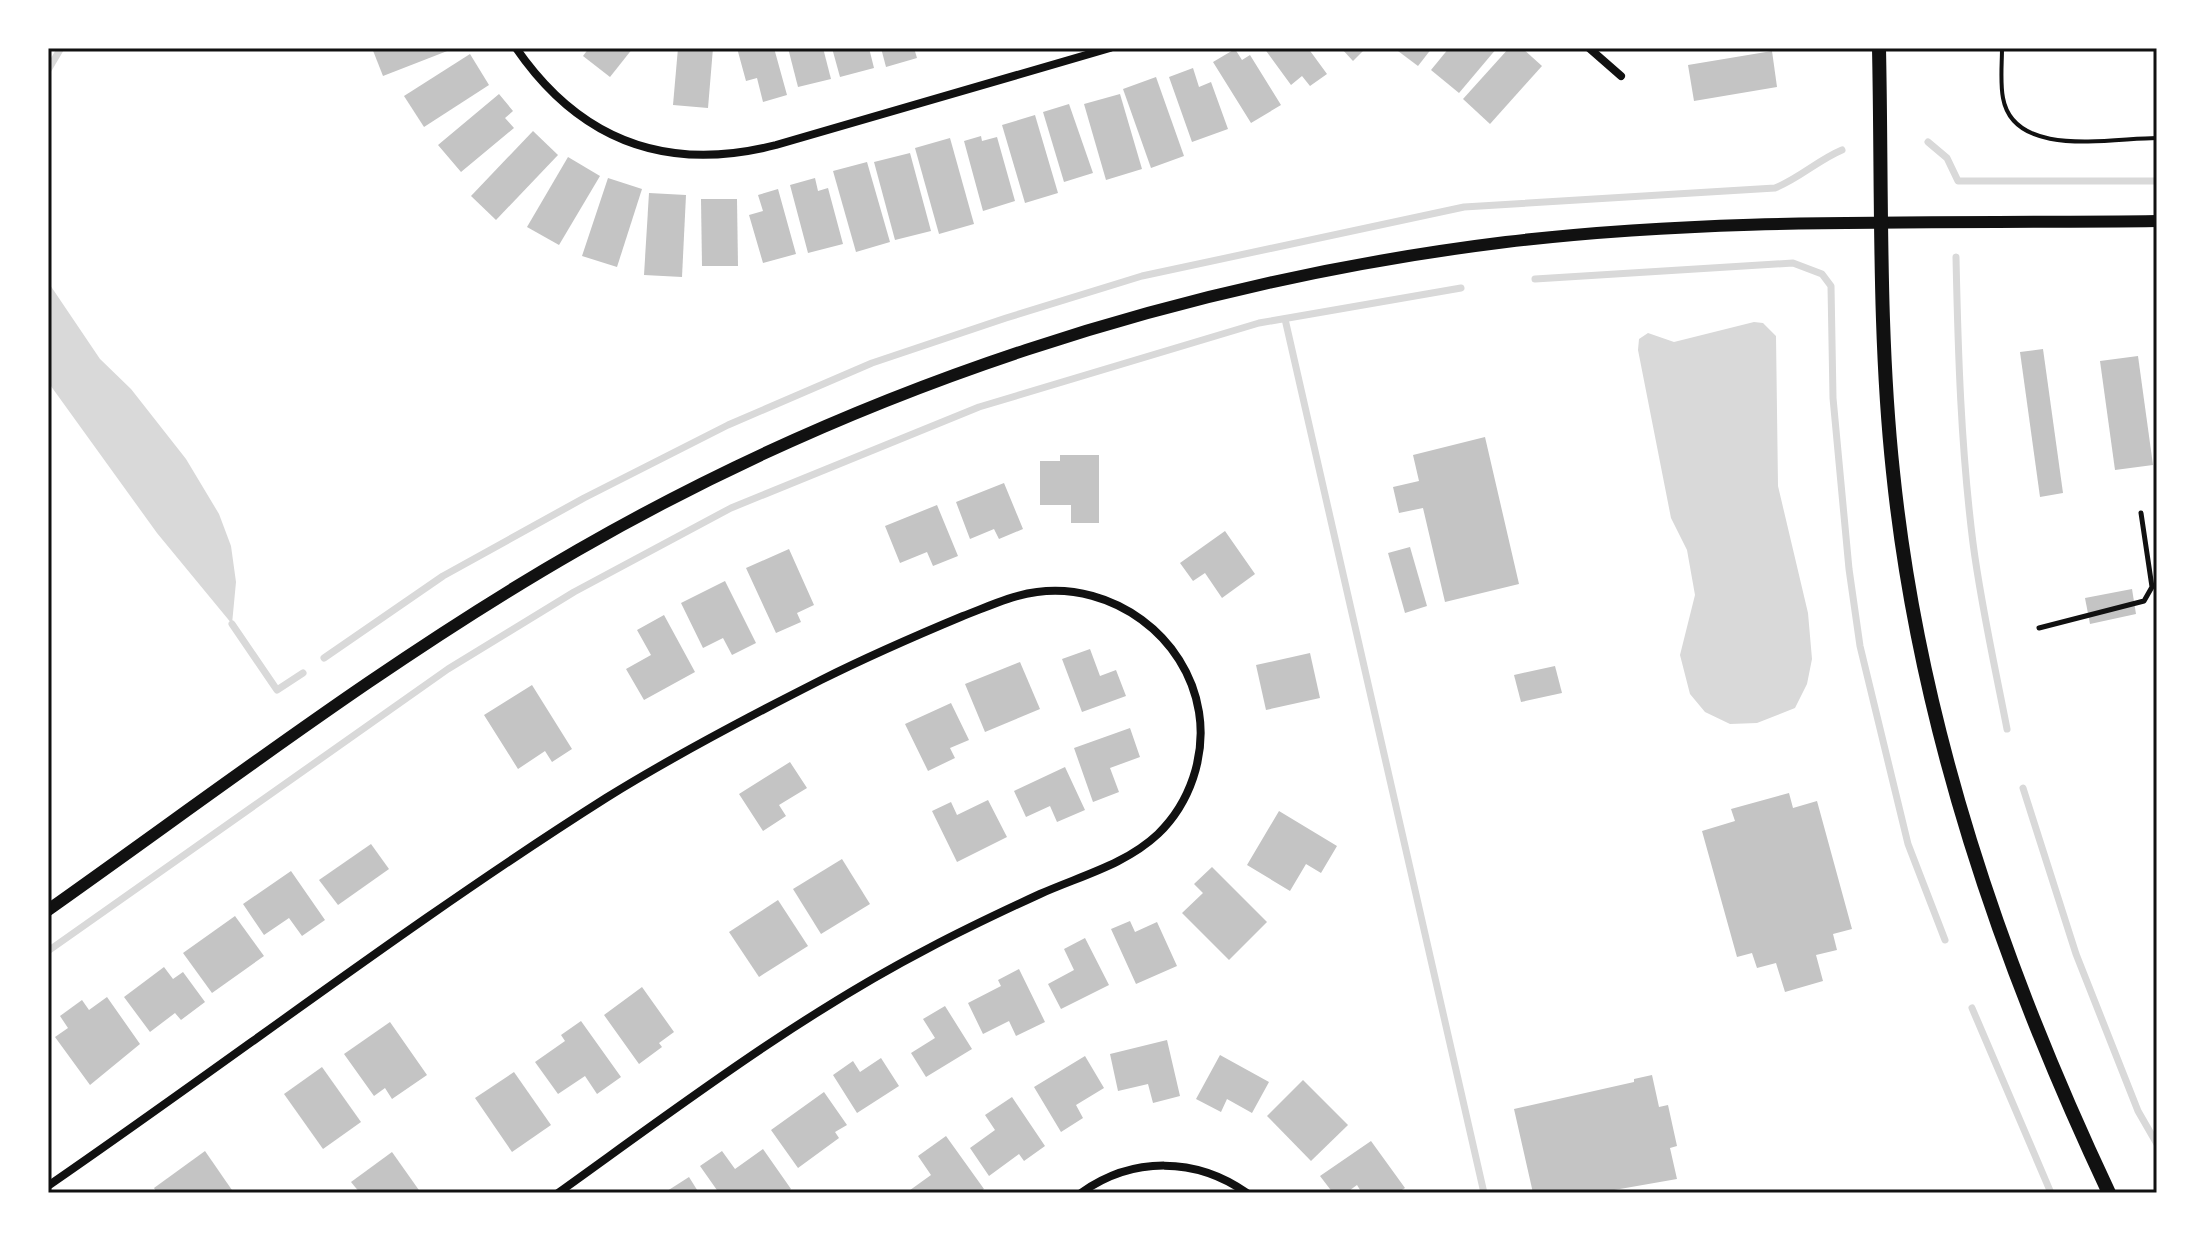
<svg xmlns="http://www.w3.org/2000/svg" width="2205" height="1241" viewBox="0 0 2205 1241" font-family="'Work Sans',sans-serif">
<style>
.water{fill:#d9d9d9}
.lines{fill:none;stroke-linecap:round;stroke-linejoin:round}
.stream{stroke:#d9d9d9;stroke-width:7}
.building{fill:#c4c4c4}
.path{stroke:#111;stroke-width:4}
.service{stroke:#111;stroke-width:5}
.minor{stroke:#111;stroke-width:8}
.tertiary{stroke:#111;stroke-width:12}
.secondary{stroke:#111;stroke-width:14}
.neatline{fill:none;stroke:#111;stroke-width:3}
</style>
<rect width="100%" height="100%" fill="#fff"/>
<g class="water">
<path d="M 48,282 L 100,359 L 131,389 L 186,459 L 219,514 L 231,546 L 236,582 L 232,624 L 157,533 L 48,382 Z"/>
<path d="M 1754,322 L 1763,323 L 1776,336 L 1778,486 L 1808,613 L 1812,659 L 1807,684 L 1795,708 L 1757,723 L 1730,724 L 1705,712 L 1690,694 L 1680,655 L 1695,595 L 1687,550 L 1671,518 L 1638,350 L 1639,339 L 1648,333 L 1674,342 Z"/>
</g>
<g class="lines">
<g class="stream">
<path d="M 48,70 L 61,48"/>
<path d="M 1928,142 L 1947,158 L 1958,181 L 2157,181"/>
<path d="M 1956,257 C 1958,353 1961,448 1973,543 C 1981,605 1995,667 2007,729"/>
<path d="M 1535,279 L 1793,263 L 1822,274 L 1831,286 L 1833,398 L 1849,569 L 1860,646 L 1908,844 L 1945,940"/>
<path d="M 1285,319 L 1484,1193"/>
<path d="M 232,624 L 277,690 L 303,673"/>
<path d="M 324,658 L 443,576 L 584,498 L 728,425 L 872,363 L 1006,318 L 1142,276 L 1464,207 L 1775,188 C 1800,178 1818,160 1842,150"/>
<path d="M 2023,788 L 2076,954 L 2138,1111 L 2157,1144"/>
<path d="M 48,951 L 448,669 L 574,592 L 731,508 L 979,407 L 1259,323 L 1461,288"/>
<path d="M 1972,1008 L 2051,1193"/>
</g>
</g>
<g class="building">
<path d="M 372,48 L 455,48 L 383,76 Z"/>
<path d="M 589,48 L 633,48 L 610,77 L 583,56 Z"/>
<path d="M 678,48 L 713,48 L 708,108 L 673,105 Z"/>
<path d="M 737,48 L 774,48 L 787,95 L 763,102 L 757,78 L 746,81 Z"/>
<path d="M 788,48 L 823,48 L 831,79 L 798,87 Z"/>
<path d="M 832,48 L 869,48 L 874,68 L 840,77 Z"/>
<path d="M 881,48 L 914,48 L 917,58 L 886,67 Z"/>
<path d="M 1264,48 L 1308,48 L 1327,74 L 1310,86 L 1302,76 L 1291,85 Z"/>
<path d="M 1341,48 L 1366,48 L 1353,61 Z"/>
<path d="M 1394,48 L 1432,48 L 1418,66 Z"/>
<path d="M 1449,48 L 1497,48 L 1459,93 L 1431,70 Z"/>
<path d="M 1509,48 L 1522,48 L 1542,66 L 1490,124 L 1463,99 Z"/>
<path d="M 1235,49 L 1242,60 L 1250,55 L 1281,105 L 1251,123 L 1213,62 Z"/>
<path d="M 1772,51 L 1777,87 L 1694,101 L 1688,65 Z"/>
<path d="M 470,54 L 489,85 L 424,127 L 404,96 Z"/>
<path d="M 1193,68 L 1199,87 L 1211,82 L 1228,129 L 1192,142 L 1169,77 Z"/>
<path d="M 1156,77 L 1184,156 L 1151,168 L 1123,89 Z"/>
<path d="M 499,94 L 513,111 L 505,118 L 514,128 L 461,172 L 438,145 Z"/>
<path d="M 1120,94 L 1142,169 L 1106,180 L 1084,104 Z"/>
<path d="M 1069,104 L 1093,173 L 1064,182 L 1043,112 Z"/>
<path d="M 1035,115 L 1058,193 L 1025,203 L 1002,125 Z"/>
<path d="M 533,131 L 558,155 L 496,220 L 471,196 Z"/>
<path d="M 981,136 L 982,141 L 997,137 L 1015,201 L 983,211 L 964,141 Z"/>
<path d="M 950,138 L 974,224 L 939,234 L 915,148 Z"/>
<path d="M 910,153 L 931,231 L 895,240 L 874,162 Z"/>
<path d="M 568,157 L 600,176 L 559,245 L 527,227 Z"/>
<path d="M 867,162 L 890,242 L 856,252 L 833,171 Z"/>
<path d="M 608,178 L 642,189 L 617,267 L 582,256 Z"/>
<path d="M 815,178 L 818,191 L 828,188 L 843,244 L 808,253 L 790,185 Z"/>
<path d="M 778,189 L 796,254 L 763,263 L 749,215 L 763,211 L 758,195 Z"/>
<path d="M 649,193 L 686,195 L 682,277 L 644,275 Z"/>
<path d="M 701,199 L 737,199 L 738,266 L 702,266 Z"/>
<path d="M 2043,349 L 2063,493 L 2040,497 L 2020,352 Z"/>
<path d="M 2138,356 L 2153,465 L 2115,470 L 2100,361 Z"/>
<path d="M 1485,437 L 1519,584 L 1445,602 L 1423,508 L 1399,513 L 1393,487 L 1419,481 L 1413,455 Z"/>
<path d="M 1060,455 L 1099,455 L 1099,523 L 1071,523 L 1071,505 L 1040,505 L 1040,461 L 1060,461 Z"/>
<path d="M 1004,483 L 1023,529 L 999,539 L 994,529 L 970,539 L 956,502 Z"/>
<path d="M 937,505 L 958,556 L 933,566 L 927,552 L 900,563 L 885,526 Z"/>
<path d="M 1225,531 L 1255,574 L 1222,598 L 1205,573 L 1193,581 L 1180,563 Z"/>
<path d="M 1410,547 L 1427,606 L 1405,613 L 1388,553 Z"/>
<path d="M 789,549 L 814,605 L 797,613 L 801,622 L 776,633 L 746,568 Z"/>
<path d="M 725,581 L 756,643 L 732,655 L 723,638 L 703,648 L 681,603 Z"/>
<path d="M 2132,589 L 2136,614 L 2090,624 L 2085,598 Z"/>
<path d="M 664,615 L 695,672 L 644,700 L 626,669 L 651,655 L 637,630 Z"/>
<path d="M 1090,649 L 1100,676 L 1116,670 L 1126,696 L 1082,712 L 1062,659 Z"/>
<path d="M 1310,653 L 1320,698 L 1266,710 L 1256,665 Z"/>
<path d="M 1020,662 L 1040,709 L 985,732 L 965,684 Z"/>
<path d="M 1555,666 L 1562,693 L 1521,702 L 1514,675 Z"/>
<path d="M 532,685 L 572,749 L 552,762 L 545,751 L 518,769 L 484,715 Z"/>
<path d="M 951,703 L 969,740 L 950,748 L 955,758 L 928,771 L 905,724 Z"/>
<path d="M 1130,728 L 1140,757 L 1110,768 L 1119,792 L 1093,802 L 1074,748 Z"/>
<path d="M 790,762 L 807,788 L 779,805 L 786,816 L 763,831 L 739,794 Z"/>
<path d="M 1065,767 L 1085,810 L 1057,822 L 1050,806 L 1026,817 L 1014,791 Z"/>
<path d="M 1789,793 L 1793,808 L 1817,801 L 1852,929 L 1833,934 L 1837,950 L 1816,955 L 1823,981 L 1785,992 L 1776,963 L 1757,968 L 1752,953 L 1737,957 L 1702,831 L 1735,821 L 1731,809 Z"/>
<path d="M 988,800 L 1007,837 L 957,862 L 932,811 L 951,802 L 957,815 Z"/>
<path d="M 1279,811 L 1337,846 L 1321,873 L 1306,864 L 1290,891 L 1247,865 Z"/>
<path d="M 371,844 L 389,869 L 338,905 L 319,880 Z"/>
<path d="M 842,859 L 870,904 L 821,934 L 793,889 Z"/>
<path d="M 1212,867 L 1267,922 L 1229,960 L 1182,913 L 1203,893 L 1194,884 Z"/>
<path d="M 291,871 L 325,920 L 302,936 L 289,918 L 264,935 L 243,904 Z"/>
<path d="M 778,900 L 808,946 L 759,977 L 729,932 Z"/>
<path d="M 235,916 L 264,956 L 212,993 L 183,953 Z"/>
<path d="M 1130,921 L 1135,932 L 1157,922 L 1177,966 L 1136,984 L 1111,929 Z"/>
<path d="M 1085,938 L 1109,985 L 1061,1009 L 1048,984 L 1074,970 L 1064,949 Z"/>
<path d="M 164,967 L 173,979 L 183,972 L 205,1002 L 181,1020 L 175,1013 L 150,1032 L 124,997 Z"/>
<path d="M 1019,969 L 1045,1022 L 1016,1036 L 1009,1021 L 983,1034 L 968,1003 L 1001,986 L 998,980 Z"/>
<path d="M 642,987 L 674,1032 L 659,1043 L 662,1047 L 639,1064 L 604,1015 Z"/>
<path d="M 107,997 L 140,1044 L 90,1085 L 55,1037 L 68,1028 L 60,1016 L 82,1000 L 89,1010 Z"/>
<path d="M 945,1006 L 972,1049 L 926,1077 L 911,1053 L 935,1038 L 923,1019 Z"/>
<path d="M 581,1021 L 621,1077 L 597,1094 L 585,1076 L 558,1094 L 535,1062 L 565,1041 L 561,1035 Z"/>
<path d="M 390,1022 L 427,1075 L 392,1099 L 385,1088 L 374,1096 L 344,1054 Z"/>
<path d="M 1167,1040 L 1180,1096 L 1153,1103 L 1148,1084 L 1118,1091 L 1110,1054 Z"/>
<path d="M 1220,1055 L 1269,1082 L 1252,1113 L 1227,1099 L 1221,1112 L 1196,1099 Z"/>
<path d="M 1085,1056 L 1104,1088 L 1076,1105 L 1083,1118 L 1061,1132 L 1034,1087 Z"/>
<path d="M 881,1058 L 899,1086 L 857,1113 L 833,1075 L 853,1061 L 860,1072 Z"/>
<path d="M 322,1067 L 361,1122 L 323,1149 L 284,1094 Z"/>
<path d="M 514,1072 L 551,1125 L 512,1152 L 475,1098 Z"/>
<path d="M 1652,1075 L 1659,1107 L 1668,1105 L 1677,1146 L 1670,1148 L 1677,1179 L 1597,1193 L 1533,1193 L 1514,1109 L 1634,1082 L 1634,1079 Z"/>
<path d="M 1303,1080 L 1348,1125 L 1311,1161 L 1267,1116 Z"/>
<path d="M 824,1092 L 847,1125 L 835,1132 L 839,1138 L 798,1168 L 771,1130 Z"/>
<path d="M 1012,1097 L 1045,1146 L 1024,1161 L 1019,1154 L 989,1176 L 970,1148 L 995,1130 L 985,1115 Z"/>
<path d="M 946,1136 L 984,1189 L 978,1193 L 906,1193 L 931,1175 L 918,1156 Z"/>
<path d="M 1371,1141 L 1405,1188 L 1397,1193 L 1362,1193 L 1357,1185 L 1346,1193 L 1333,1193 L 1320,1176 Z"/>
<path d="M 763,1149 L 791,1189 L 786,1193 L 719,1193 L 700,1166 L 722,1151 L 735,1169 Z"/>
<path d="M 205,1151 L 234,1193 L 157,1193 L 154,1188 Z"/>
<path d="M 392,1152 L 421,1193 L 360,1193 L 351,1182 Z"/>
<path d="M 689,1177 L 699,1193 L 664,1193 Z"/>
</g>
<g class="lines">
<path class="path" d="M 2002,48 C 2002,64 2000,83 2003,98 C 2014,159 2111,138 2157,138"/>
<path class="service" d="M 2039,628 L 2144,601 L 2152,587 L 2141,513"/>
<g class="minor">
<path d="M 516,48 C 580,141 667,173 776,145 L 1110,48"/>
<path d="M 1589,48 L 1621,76"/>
<path d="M 48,1186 C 234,1058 415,919 606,798 C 675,755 748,717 821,680 C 867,657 915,636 963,616 C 987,607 1012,595 1037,592 C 1112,582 1187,636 1199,712 C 1206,756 1190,803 1158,834 C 1125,865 1080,876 1040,894 C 1003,911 965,929 929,948 C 798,1016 678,1107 558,1193"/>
<path d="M 1081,1193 C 1133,1156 1196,1157 1247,1193"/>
</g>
<path class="tertiary" d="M 48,910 C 222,787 393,656 578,550 C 861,387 1181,282 1506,242 C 1721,216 1940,224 2157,221"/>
<path class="secondary" d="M 1879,48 C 1882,189 1878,331 1893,472 C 1919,724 2001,964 2109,1193"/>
</g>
<rect width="2205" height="1241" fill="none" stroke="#ffffff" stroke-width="100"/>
<rect x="50" y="50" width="2105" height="1141" class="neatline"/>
</svg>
